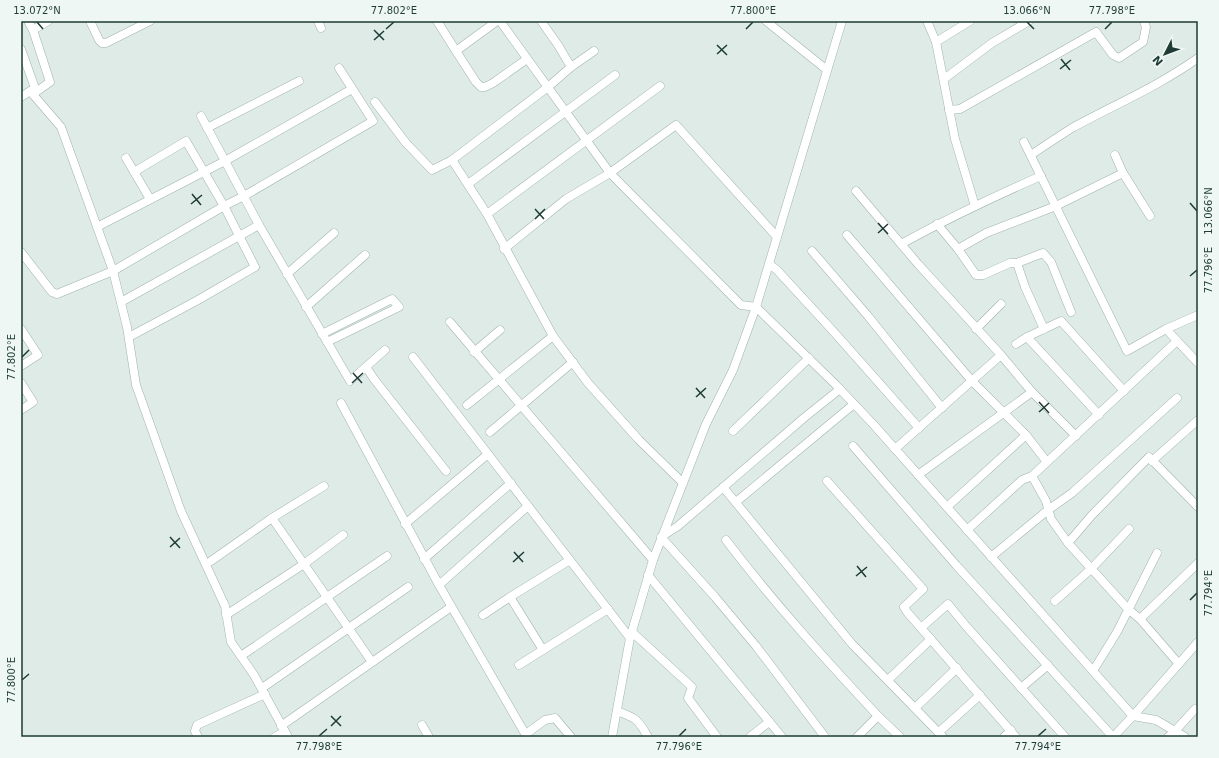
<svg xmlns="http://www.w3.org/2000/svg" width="1219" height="758" viewBox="0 0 1219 758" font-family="'DejaVu Sans',sans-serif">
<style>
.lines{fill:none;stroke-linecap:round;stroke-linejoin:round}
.minor-casing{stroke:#a1b3ad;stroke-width:9}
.minor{stroke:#fff;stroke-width:8}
.ticks{fill:none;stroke:#1e3b35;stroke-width:1.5}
.neatline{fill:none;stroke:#1e3b35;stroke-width:1.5}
.ticks-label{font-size:10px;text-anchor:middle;fill:#1e3b35}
</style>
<rect width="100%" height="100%" fill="#deebe6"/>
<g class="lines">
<defs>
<g id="minor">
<path d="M 28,21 L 33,30 L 50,82 L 33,94"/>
<path d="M 90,21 L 99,40 L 102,43 L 106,43 L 150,21"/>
<path d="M 318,21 L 321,28"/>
<path d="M 437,21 L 456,51 L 476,82 L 481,87 L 485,87 L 493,83 L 527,59"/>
<path d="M 500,21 L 610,173 L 741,305 L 756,307 L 836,385 L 873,424 L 1133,716 L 1156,720 L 1185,737"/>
<path d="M 541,21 L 558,45 L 571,67"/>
<path d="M 766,21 L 827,70"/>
<path d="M 927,21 L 936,42 L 955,139 L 975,206"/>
<path d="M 33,30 L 48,21"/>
<path d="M 936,42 L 970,21"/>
<path d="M 21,49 L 36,91"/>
<path d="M 456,51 L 497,21"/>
<path d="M 944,79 L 992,43 L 1029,21"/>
<path d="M 21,97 L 30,91 L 61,127 L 113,271 L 127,327 L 136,385 L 181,511 L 225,606 L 231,642 L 254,675 L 288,737"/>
<path d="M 375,102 L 406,143 L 432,170 L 452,160 L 487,214 L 553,336 L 588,383 L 639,440 L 683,483"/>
<path d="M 949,110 L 960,109 L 1096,32 L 1113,55 L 1119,58 L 1143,42 L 1146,27 L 1144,21"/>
<path d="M 201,116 L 225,161 L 352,89"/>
<path d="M 207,128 L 299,81"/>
<path d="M 1024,142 L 1127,351 L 1166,329 L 1198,315"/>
<path d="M 1031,155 C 1044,146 1058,137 1072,128 C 1114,105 1159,86 1198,58"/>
<path d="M 1115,155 L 1123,173"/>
<path d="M 126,158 L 150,199"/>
<path d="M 452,160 L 548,87 L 571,67 L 594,51"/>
<path d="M 468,184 L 615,75"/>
<path d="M 856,191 L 918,264 L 1001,355"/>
<path d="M 487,214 L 660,86"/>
<path d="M 937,224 L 958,249 L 976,275 L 983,275 L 1010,263 L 1017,263 L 1043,253 L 1051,262 L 1071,312"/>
<path d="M 97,227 L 225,161 L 259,225 L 350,381 L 385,350"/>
<path d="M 847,235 L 972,381 L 1026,435 L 1047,462"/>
<path d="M 901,244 C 947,219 993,197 1041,176"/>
<path d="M 504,249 L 566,199 L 610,173 L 676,125 L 777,237"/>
<path d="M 958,249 L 986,233 L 1056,206 L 1123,173 L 1150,216"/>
<path d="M 812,251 L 868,316 L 942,408"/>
<path d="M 21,252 L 52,292 L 57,294 L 113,271 L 224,206 L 244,196 L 373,121 L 339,68"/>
<path d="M 1017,263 L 1025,287 L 1044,329"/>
<path d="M 769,264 L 777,270 L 833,331 L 919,428"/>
<path d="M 287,274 L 334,233"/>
<path d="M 121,302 L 259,225"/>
<path d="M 306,307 L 365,255"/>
<path d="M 450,322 L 653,560"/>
<path d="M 21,329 L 38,355 L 21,366"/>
<path d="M 976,329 L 1001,304"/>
<path d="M 1166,329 L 1198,363"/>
<path d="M 322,334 L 392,299 L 399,307 L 327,342"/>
<path d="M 129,337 L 198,300 L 255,267 L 224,206 L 186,141 L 134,172"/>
<path d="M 1016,344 L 1027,337"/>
<path d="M 474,352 L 500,330"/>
<path d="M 413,357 L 630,638"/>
<path d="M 366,367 L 374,379 L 446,471"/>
<path d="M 21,383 L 33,402 L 21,410"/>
<path d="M 341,403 L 439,585 L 527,737"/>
<path d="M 467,405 L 553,336"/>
<path d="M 1099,415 L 1027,337 L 1061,321 L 1124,391"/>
<path d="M 733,431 L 809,358"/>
<path d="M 490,432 L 573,362"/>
<path d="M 853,446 L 956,565 L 1113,737"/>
<path d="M 895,449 L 1001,355 L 1032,392"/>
<path d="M 1152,461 L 1198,420"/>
<path d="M 918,475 L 1032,392 L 1076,436"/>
<path d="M 1032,476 L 1046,501 L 1051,519 L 1068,543 L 1128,609 L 1140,619 L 1179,664"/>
<path d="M 827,481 L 923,589 L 904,607 L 907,612 L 1016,737"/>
<path d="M 723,487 L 852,644 L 943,737"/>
<path d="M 736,502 L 854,404"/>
<path d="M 947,507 L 1026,435"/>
<path d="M 272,518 L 324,486"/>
<path d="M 405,524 L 488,454"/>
<path d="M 967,530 L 1022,480 L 1032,476 L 1177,341"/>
<path d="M 726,540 C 773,602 825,659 878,716"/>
<path d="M 1068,543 L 1092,515 L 1149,457 L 1198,507"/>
<path d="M 991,557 L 1048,510 L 1072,493 L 1177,398"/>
<path d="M 424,559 L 511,483"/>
<path d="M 211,561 L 272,518 L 372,662"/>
<path d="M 648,575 L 782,737"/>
<path d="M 439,585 L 528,506"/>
<path d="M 510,597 L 543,650"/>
<path d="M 1055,601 L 1091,569 L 1129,529"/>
<path d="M 226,615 L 304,564 L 343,535"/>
<path d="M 483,615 L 510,597 L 570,560"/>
<path d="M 1140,619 L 1198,563"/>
<path d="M 921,628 L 948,604 L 966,626 L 1065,737"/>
<path d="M 632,632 L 692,687 L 688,698 L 717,737"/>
<path d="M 241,656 L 387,556"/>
<path d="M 519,665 L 608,609"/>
<path d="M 1093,671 L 1117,632 L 1157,553"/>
<path d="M 888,680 L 931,639"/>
<path d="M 265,686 L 408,587"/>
<path d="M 1021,688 L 1048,665"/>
<path d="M 915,708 L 957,668"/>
<path d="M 617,711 C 636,718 638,719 648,737"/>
<path d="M 422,725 L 429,737"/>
<path d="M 281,726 L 451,607"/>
<path d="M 939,732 L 980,695"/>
<path d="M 526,734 L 545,720 L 555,718 L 571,737"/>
<path d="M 198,737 L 195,731 L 197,725 L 265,694"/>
<path d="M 275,737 L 280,734"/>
<path d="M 612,737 L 630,638 L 653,560 L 706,424 L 733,370 L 756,307 L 842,21"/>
<path d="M 750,737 L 769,722"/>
<path d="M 825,737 L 756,646 L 715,597 L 661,537 L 678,526 L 805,417 L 840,389"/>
<path d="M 857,737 L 878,716 L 900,737"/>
<path d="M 1004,737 L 1011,730"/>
<path d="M 1113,737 L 1133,716 L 1198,642"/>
<path d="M 1168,737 L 1175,731 L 1195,709"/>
</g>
</defs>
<use href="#minor" class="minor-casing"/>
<use href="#minor" class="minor"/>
</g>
<path class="ticks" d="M 37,22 L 43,29M 1027,22 L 1034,29M 386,29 L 394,22M 746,29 L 753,22M 1105,29 L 1112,22M 374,30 L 384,40M 374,40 L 384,31M 717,45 L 727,55M 717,54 L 727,45M 1061,59 L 1070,70M 1060,69 L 1071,60M 192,194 L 201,205M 1190,203 L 1197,211M 191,204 L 202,195M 535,209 L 544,219M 535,219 L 545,209M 878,223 L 888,234M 878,233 L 888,224M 1190,276 L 1197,270M 22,357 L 29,350M 353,373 L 362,383M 352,383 L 363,373M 696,388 L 705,398M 696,397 L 706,388M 1039,402 L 1049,413M 1039,412 L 1049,403M 170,537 L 180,548M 170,547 L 180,538M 514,552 L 523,562M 513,562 L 524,552M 857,566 L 866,577M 856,576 L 867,567M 1190,600 L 1197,593M 22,680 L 29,674M 331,716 L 341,726M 331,726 L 341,716M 319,736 L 327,729M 679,736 L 686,729M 1038,736 L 1046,729"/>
<rect width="1219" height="758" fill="none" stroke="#eef7f3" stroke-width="44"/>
<g transform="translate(1165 54) rotate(228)" stroke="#eef7f3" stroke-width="3" paint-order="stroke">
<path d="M0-3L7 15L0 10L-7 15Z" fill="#1e3b35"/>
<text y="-6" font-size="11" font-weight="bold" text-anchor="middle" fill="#1e3b35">N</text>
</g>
<rect x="22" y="22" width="1175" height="714" class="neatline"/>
<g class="ticks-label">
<text x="37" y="14">13.072°N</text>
<text x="394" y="14">77.802°E</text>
<text x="753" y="14">77.800°E</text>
<text x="1027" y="14">13.066°N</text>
<text x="1112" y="14">77.798°E</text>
<text transform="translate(1208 211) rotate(-90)" y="4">13.066°N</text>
<text transform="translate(1208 270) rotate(-90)" y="4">77.796°E</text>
<text transform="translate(11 357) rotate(-90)" y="4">77.802°E</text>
<text transform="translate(1208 593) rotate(-90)" y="4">77.794°E</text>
<text transform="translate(11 680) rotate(-90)" y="4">77.800°E</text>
<text x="319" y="750">77.798°E</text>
<text x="679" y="750">77.796°E</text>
<text x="1038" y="750">77.794°E</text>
</g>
</svg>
